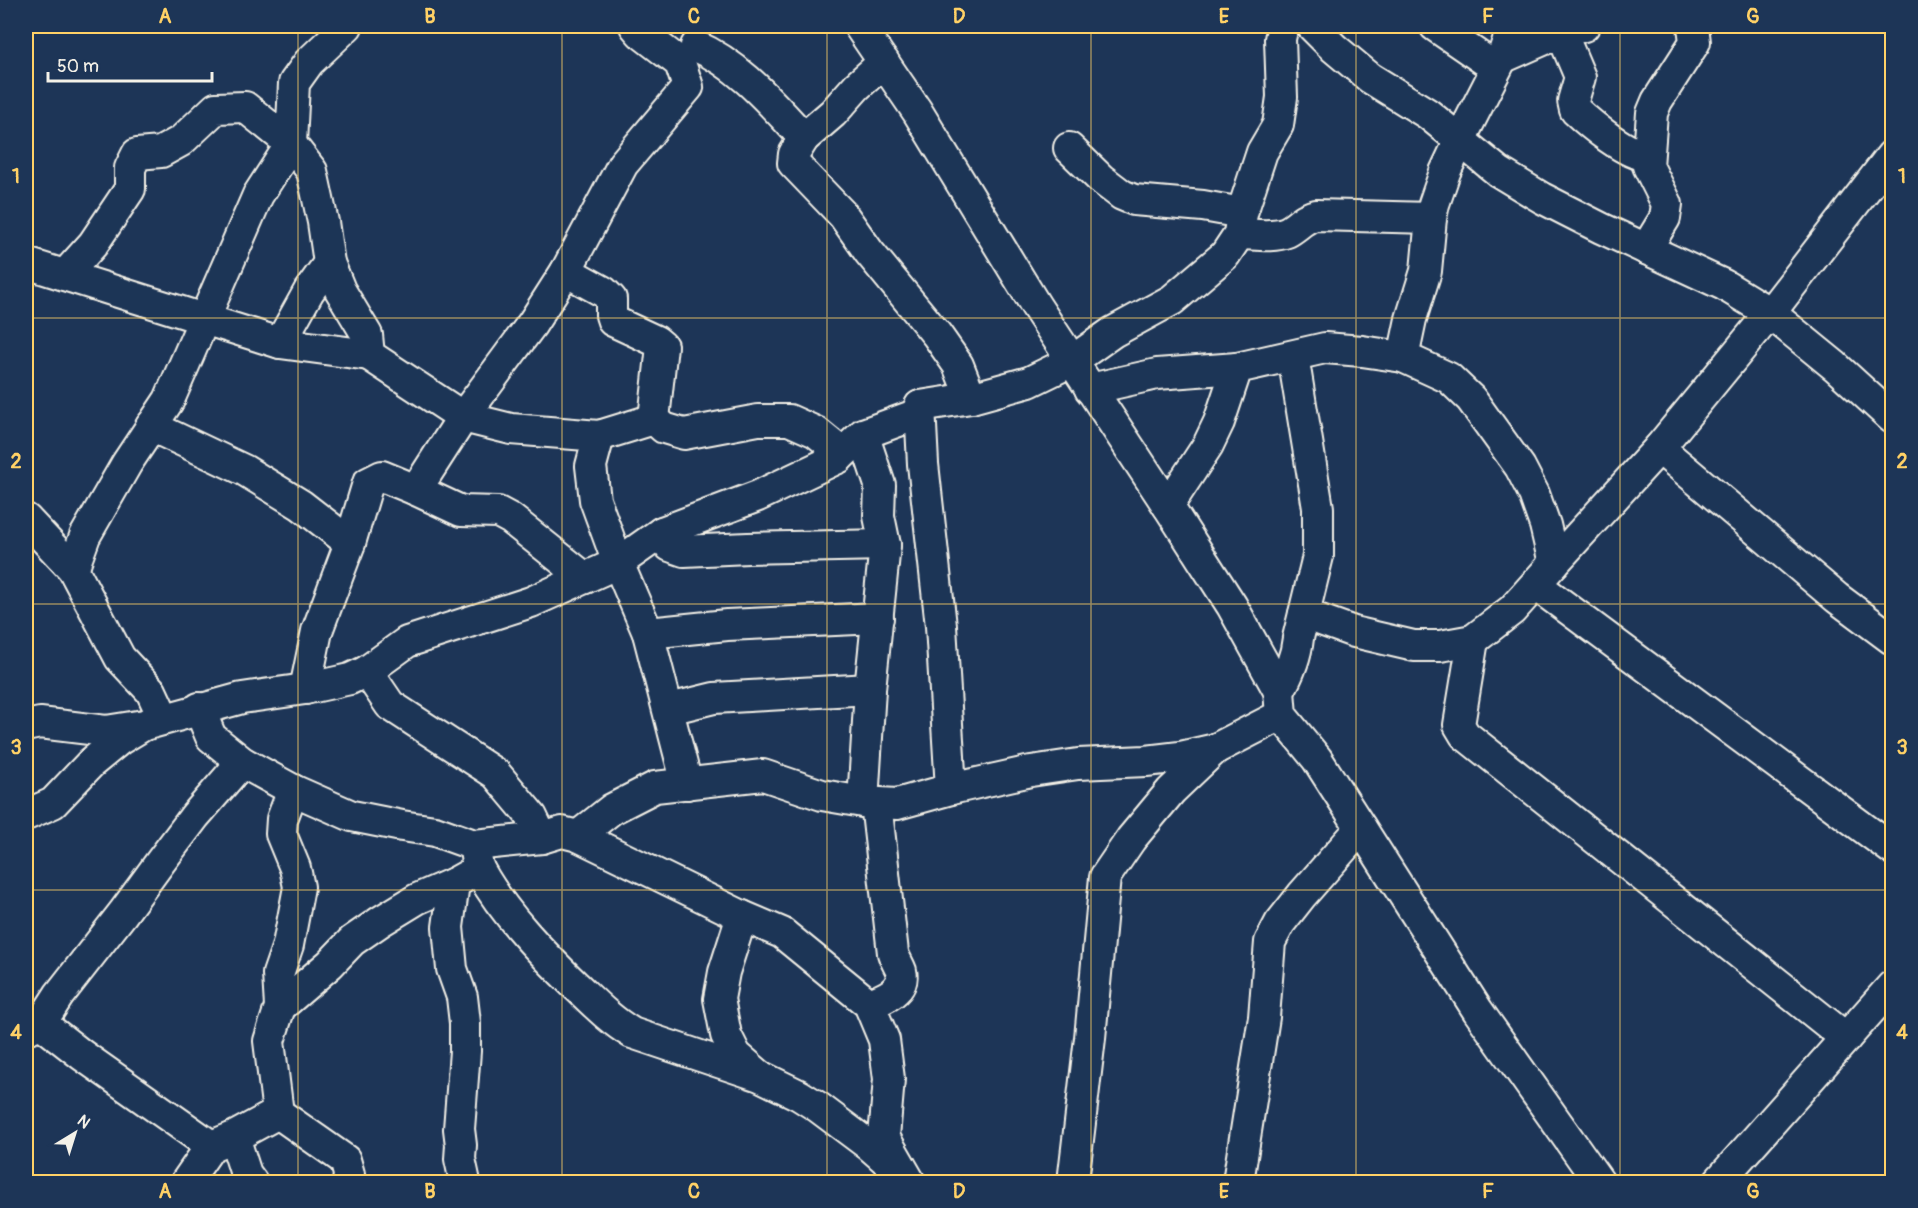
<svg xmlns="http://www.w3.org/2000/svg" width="1918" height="1208" viewBox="0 0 1918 1208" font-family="Pangolin,sans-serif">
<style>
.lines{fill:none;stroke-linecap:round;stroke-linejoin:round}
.minor-casing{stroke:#f4f1e8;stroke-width:34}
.minor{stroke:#1d3557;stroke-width:30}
.grid{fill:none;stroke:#ffd166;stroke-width:1.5;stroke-opacity:0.55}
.neatline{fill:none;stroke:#ffd166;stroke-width:2}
.grid-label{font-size:20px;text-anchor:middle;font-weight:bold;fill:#ffd166}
</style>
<rect width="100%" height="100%" fill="#1d3557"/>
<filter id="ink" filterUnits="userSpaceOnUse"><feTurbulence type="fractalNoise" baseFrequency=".0167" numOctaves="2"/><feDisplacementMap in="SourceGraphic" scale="12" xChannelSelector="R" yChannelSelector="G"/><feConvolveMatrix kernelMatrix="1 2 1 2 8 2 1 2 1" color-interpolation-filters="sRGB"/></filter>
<g filter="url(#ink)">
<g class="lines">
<defs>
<g id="minor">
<path d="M 859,26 L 917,111 L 1036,306 L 1168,506 L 1232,606 L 1279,691 L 1281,715 L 1317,759 L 1478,1011 L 1599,1182"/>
<path d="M 1312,26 L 1334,48 L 1370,78 L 1428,114 L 1499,172 L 1542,198 L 1601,228 L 1724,285 L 1770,313 L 1835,366 L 1892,418"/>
<path d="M 1435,26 L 1496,68"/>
<path d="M 1561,32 L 1580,77 L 1573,101 L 1575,110 C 1591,125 1627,155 1648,156"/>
<path d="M 696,46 C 740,65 772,104 804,138"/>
<path d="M 1502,58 L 1561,32 L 1584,26"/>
<path d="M 884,62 L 857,86 L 833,113 L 804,138 L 794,154 L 793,163 L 843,215 L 869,252 L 937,335 L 958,365 L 971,398"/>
<path d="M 1069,148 L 1101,179 L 1122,195 L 1134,200 L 1203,206 L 1242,213"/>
<path d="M 1239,234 C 1254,234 1272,238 1287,232 C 1297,227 1304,217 1316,215 L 1431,218"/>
<path d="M 1646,249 L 1665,218 L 1667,204 L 1648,166 L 1652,113 L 1657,101 L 1695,42 L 1693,26"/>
<path d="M 26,263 L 280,343 L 369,355"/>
<path d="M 566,271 L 604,292 L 611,299 L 611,315 L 613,321 L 656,341 L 662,346 L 654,419"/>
<path d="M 65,275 L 93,244 L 130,189 L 130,168 L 137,154 L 161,152 L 181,141 L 216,108 L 245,107 L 291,144 L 312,171 L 323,222 L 329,263 L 340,290 L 367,335 L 369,355 L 463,417 L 511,429 L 599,436 L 654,419 L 664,428 L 684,434 L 758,420 L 789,420 L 816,432 L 832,445 L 838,458"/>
<path d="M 280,343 L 309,291 L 329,263"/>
<path d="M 1090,389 L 1157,374 L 1237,368"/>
<path d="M 920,406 L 923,464 L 941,626 L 951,789"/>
<path d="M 151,426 L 244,470 L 301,505 L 350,543"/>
<path d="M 599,436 L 591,466 L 595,500 L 618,563 L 648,633 L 687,784"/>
<path d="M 1659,448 L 1837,598 L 1892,639"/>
<path d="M 416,490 L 461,511 L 498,512 L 511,519 L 585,578"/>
<path d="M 1168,506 L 1208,445 L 1219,422 L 1237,368 L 1325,348 L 1362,351 L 1403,357 L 1411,319 L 1426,271 L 1431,218 L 1434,204 L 1445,172 L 1460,140 L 1502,58 L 1513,26"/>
<path d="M 26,519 L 73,569 L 120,658 L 151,691 L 164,719"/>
<path d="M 662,532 L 670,546 L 684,551 L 748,548 L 885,545"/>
<path d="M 1554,563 L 1659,448 L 1770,313 L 1892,155"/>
<path d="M 73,569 L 85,536 L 127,463 L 169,400 L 258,195 L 291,144 L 294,83 L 309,62 L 347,26"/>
<path d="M 1536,585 L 1892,849"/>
<path d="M 1304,614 L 1354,632 L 1414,646 L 1440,646 L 1473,640 L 1512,610 L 1554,563 L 1545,525 L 1534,494 L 1520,467 L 1471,399 L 1449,378 L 1403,357"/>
<path d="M 648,633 L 727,625 L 878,618"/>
<path d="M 1473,640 L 1459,725 L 1465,735 L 1846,1038"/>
<path d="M 367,671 L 390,705 L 496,774 L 532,817 L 542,838"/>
<path d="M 305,689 L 317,631 L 350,543 L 368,483 L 382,476 L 416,490 L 463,417 L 532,324 L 566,271 L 623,164 L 688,87 L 680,63 L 641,33 L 635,26"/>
<path d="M 1279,691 C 1289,674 1296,658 1298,638 L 1318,556 L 1318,508 L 1293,356"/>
<path d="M 199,708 L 211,737 L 242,762 L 293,790 L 352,816 L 402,826 L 435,831 L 474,845 L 542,838 L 562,832 L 578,836 L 742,916 L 782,933 L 869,1004 L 884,1040 L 889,1079 L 884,1137 L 910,1182"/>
<path d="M 669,709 L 714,698 L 870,689"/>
<path d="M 26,726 L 40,723 L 106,731 L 144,725 L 242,698 L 305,689 L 350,679 L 367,671 L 407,642 L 531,602 L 618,563 L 662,532 L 758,496 L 838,458 L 863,434 L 915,415 L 920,406 L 971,398 L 1029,382 L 1072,361 L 1113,332 L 1172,300 L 1225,255 L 1239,234 L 1242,213 L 1262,152 L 1278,125 L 1282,97 L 1280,39 L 1283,26"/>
<path d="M 863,802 L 870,689 L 885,545 L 879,516 L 880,485 L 863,434"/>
<path d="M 26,815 L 53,803 L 91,763 L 119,740 L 139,728"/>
<path d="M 578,836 L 612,809 L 655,787 L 763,775 L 822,795 L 863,802 L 897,804 L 951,789 L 1031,771 L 1078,764 L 1146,761 L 1180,757 L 1215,749 L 1281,715"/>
<path d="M 474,845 C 476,853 476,864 480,871 C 504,914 541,952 575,985 C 594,1003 610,1020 632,1033 L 760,1076 L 799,1095 L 818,1107 L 870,1146 L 894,1167"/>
<path d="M 742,916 L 724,972 L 719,999 L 726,1035 L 736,1055 L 758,1074"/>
<path d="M 869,1004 C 883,999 906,991 901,971 C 899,965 895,960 893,953 L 876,803"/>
<path d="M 280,1007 L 330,964 L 352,941 L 381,921 L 417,899 L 454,883"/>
<path d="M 41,1023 L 82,1055 L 211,1146"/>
<path d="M 26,1029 L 41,1023 L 59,995 L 123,913 L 161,861 L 195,816 L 242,762"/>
<path d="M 278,1113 L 345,1160 L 349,1174 L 348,1182"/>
<path d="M 234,1137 L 246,1174 L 252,1182"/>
<path d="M 186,1182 L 211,1146 L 234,1137 L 278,1113 L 269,1041 L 280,1007 L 278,974 L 288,945 L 299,887 L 295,868 L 281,834 L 282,819 L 293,790"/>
<path d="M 465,1182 L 460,1159 L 461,1145 L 459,1129 L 465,1051 L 465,1023 L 462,997 L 452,969 L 448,927 L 454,883 L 479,869"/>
<path d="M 1073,1182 L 1090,1038 L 1105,877 L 1131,839 L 1171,791 L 1215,749"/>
<path d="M 1238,1182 L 1264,1017 L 1270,942 L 1280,923 L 1302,895 L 1361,828"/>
<path d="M 1718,1182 L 1892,986"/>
</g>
</defs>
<use href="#minor" class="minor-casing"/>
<use href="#minor" class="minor"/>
</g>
</g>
<path class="grid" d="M 298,26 L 298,1182M 562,26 L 562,1182M 827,26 L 827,1182M 1091,26 L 1091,1182M 1356,26 L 1356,1182M 1620,26 L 1620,1182M 26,318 L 1892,318M 26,604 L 1892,604M 26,890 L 1892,890"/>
<rect width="1918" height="1208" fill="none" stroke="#1d3557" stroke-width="66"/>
<g transform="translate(75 1133) rotate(38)" stroke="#1d3557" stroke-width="4.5" paint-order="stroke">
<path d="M0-4.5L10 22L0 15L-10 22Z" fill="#f4f1e8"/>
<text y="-9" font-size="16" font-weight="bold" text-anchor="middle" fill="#f4f1e8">N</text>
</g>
<path d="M48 72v9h164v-9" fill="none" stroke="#f4f1e8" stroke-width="3"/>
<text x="57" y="72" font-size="18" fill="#f4f1e8" stroke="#1d3557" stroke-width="4.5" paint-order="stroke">50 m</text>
<rect x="33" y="33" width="1852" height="1142" class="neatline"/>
<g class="grid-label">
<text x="165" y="23">A</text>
<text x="430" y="23">B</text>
<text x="694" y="23">C</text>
<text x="959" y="23">D</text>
<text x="1224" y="23">E</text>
<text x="1488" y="23">F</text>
<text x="1753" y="23">G</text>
<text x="16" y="183">1</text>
<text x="1902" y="183">1</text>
<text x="16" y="468">2</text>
<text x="1902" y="468">2</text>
<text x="16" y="754">3</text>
<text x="1902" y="754">3</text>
<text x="16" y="1039">4</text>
<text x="1902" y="1039">4</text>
<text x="165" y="1198">A</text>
<text x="430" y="1198">B</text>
<text x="694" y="1198">C</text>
<text x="959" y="1198">D</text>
<text x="1224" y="1198">E</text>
<text x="1488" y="1198">F</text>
<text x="1753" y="1198">G</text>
</g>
</svg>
